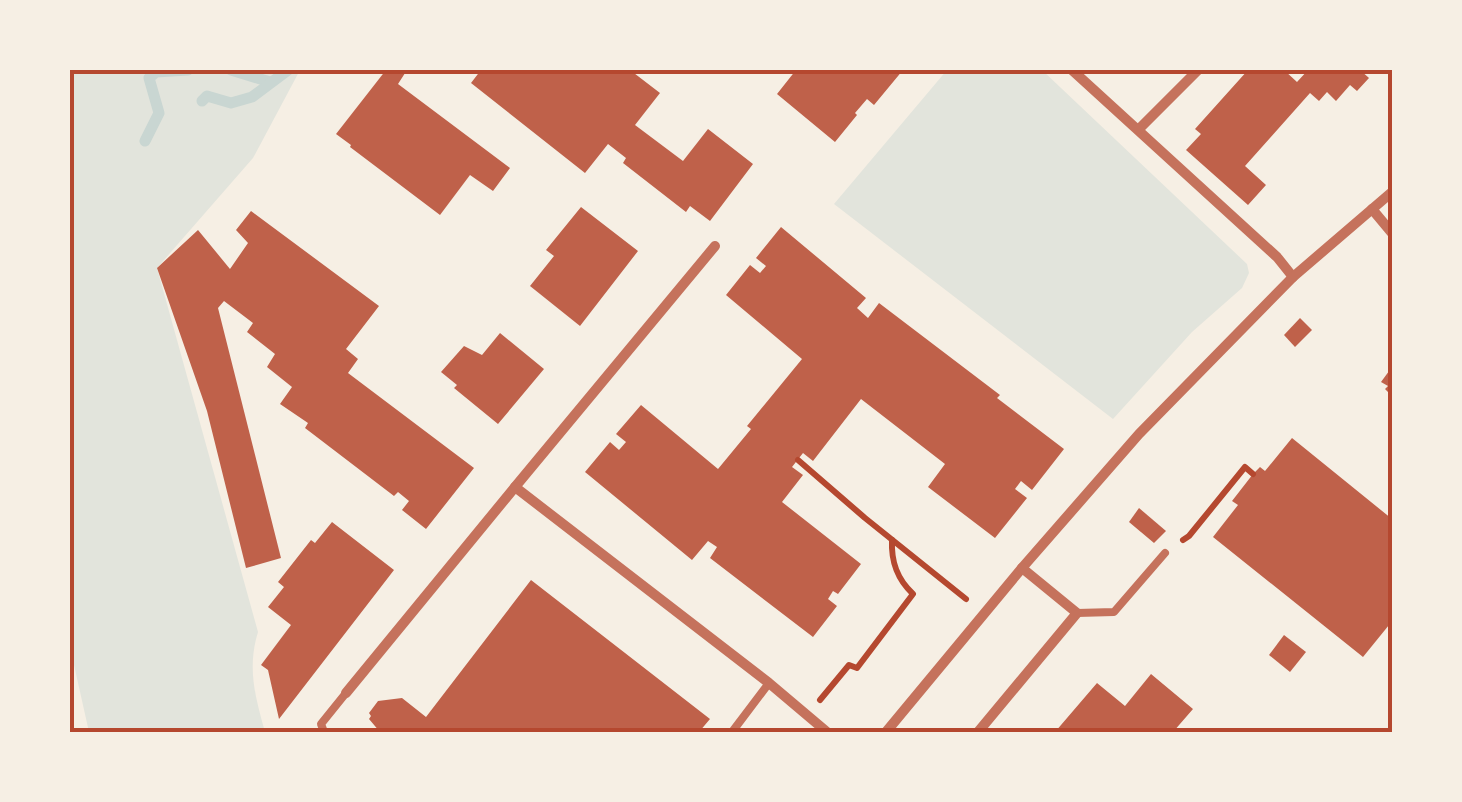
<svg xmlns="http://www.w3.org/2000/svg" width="1462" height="802" viewBox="0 0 1462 802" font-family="Inter,sans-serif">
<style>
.green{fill:#e2e4dc}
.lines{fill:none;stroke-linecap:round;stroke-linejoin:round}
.stream{stroke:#c9d6d2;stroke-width:11}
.building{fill:#bf614a}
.path{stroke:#b5482f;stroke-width:6}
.service{stroke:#c5725c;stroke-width:8}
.minor{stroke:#c5725c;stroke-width:10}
.rail{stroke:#cf8b77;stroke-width:8}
.neatline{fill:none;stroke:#b5482f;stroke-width:4}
</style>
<rect width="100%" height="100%" fill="#f6efe4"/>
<g class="green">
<path d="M 70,70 L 300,70 L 253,158 L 157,268 L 258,632 C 247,668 255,696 265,732 L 89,732 L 70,647 Z"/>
<path d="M 947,70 L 1042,70 L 1247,264 L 1249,273 L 1242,288 L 1192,332 L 1113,419 L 834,204 Z"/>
</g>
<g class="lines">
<g class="stream">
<path d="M 231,70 L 270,82"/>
<path d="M 202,101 L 207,96 L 231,103 L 252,97 L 288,70"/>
<path d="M 145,141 L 159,113 L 149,78 L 156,72 L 188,70"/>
</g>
</g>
<g class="building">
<path d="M 386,70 L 407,70 L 398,84 L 510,168 L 493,191 L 470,175 L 440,215 L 350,147 L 351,145 L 336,134 Z"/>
<path d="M 481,70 L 630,70 L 660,93 L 635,125 L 683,161 L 708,129 L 753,164 L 710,221 L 690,206 L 686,212 L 623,163 L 626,158 L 608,144 L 585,173 L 471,83 Z"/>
<path d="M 796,70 L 903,70 L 874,105 L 867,99 L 855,113 L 857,115 L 835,142 L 777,94 Z"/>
<path d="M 1248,70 L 1284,70 L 1297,82 L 1308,70 L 1360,70 L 1369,78 L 1357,91 L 1350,85 L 1336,101 L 1327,92 L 1319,101 L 1310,93 L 1245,166 L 1266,185 L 1248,205 L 1186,150 L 1201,134 L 1195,129 Z"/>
<path d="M 581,207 L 638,251 L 580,326 L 530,286 L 554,256 L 546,250 Z"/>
<path d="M 251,211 L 379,306 L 346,349 L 358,359 L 348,373 L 474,468 L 426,529 L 402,510 L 409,501 L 398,492 L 394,496 L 305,428 L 308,423 L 280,404 L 292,387 L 267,367 L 275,354 L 247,332 L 253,323 L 224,301 L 218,308 L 281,558 L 246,568 L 207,411 L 157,268 L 198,230 L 230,269 L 248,243 L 236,230 Z"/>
<path d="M 781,227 L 866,298 L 857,308 L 868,318 L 879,303 L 1000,395 L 997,398 L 1064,449 L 1032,490 L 1021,481 L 1015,489 L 1027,498 L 995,538 L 928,487 L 945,464 L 861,399 L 813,461 L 803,453 L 792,467 L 803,475 L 782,502 L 861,564 L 838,594 L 833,591 L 828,599 L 837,606 L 813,637 L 710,558 L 717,547 L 708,541 L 692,560 L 585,472 L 610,442 L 619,450 L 626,442 L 616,434 L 641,405 L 718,469 L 751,429 L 747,426 L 802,359 L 726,295 L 750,265 L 760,273 L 766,266 L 756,258 Z"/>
<path d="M 1300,318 L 1312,330 L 1295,347 L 1284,335 Z"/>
<path d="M 500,333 L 544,369 L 498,424 L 454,388 L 457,385 L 441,372 L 464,346 L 482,355 Z"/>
<path d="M 1392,367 L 1392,386 L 1388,392 L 1385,389 L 1388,386 L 1381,382 Z"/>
<path d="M 1292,438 L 1392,519 L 1392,628 L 1389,625 L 1363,657 L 1213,537 L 1238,505 L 1232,501 L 1253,474 L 1260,467 L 1265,471 Z"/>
<path d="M 1139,508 L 1166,531 L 1154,543 L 1129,522 Z"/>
<path d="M 332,522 L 394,570 L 279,719 L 268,670 L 261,665 L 291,625 L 268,607 L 284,587 L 278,582 L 311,540 L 315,543 Z"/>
<path d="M 531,580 L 710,719 L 699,732 L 380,732 L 369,719 L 371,716 L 369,713 L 378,701 L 402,698 L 426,717 Z"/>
<path d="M 1284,635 L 1306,652 L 1290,672 L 1269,655 Z"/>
<path d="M 1151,674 L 1193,709 L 1173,732 L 1055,732 L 1097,683 L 1125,706 Z"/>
</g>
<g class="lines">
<g class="path">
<path d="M 798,460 L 865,518 L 966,599"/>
<path d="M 1183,540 L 1189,536 L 1245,467 L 1253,474"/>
<path d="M 820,700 L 849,665 L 857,668 L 913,594 C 897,579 891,562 892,540"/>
</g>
<g class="service">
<path d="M 1077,613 L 1114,612 L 1165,553"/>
<path d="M 324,732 L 321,724 L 346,693"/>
<path d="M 732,732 L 769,683"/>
</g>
<g class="minor">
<path d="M 1072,70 L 1277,257 L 1293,277"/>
<path d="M 1139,129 L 1198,70"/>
<path d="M 1372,209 L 1392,233"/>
<path d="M 715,246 L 515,487 L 769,683 L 827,732"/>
<path d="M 346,693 L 515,487"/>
<path d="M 886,732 L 1022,568 L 1139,434 L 1293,277 L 1392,192"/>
<path d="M 978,732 L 1077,613 L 1022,568"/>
</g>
<path class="rail" d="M 70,730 L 70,732"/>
</g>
<rect width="1462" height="802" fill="none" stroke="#f6efe4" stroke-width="145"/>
<rect x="72" y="72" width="1318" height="658" class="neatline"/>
</svg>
